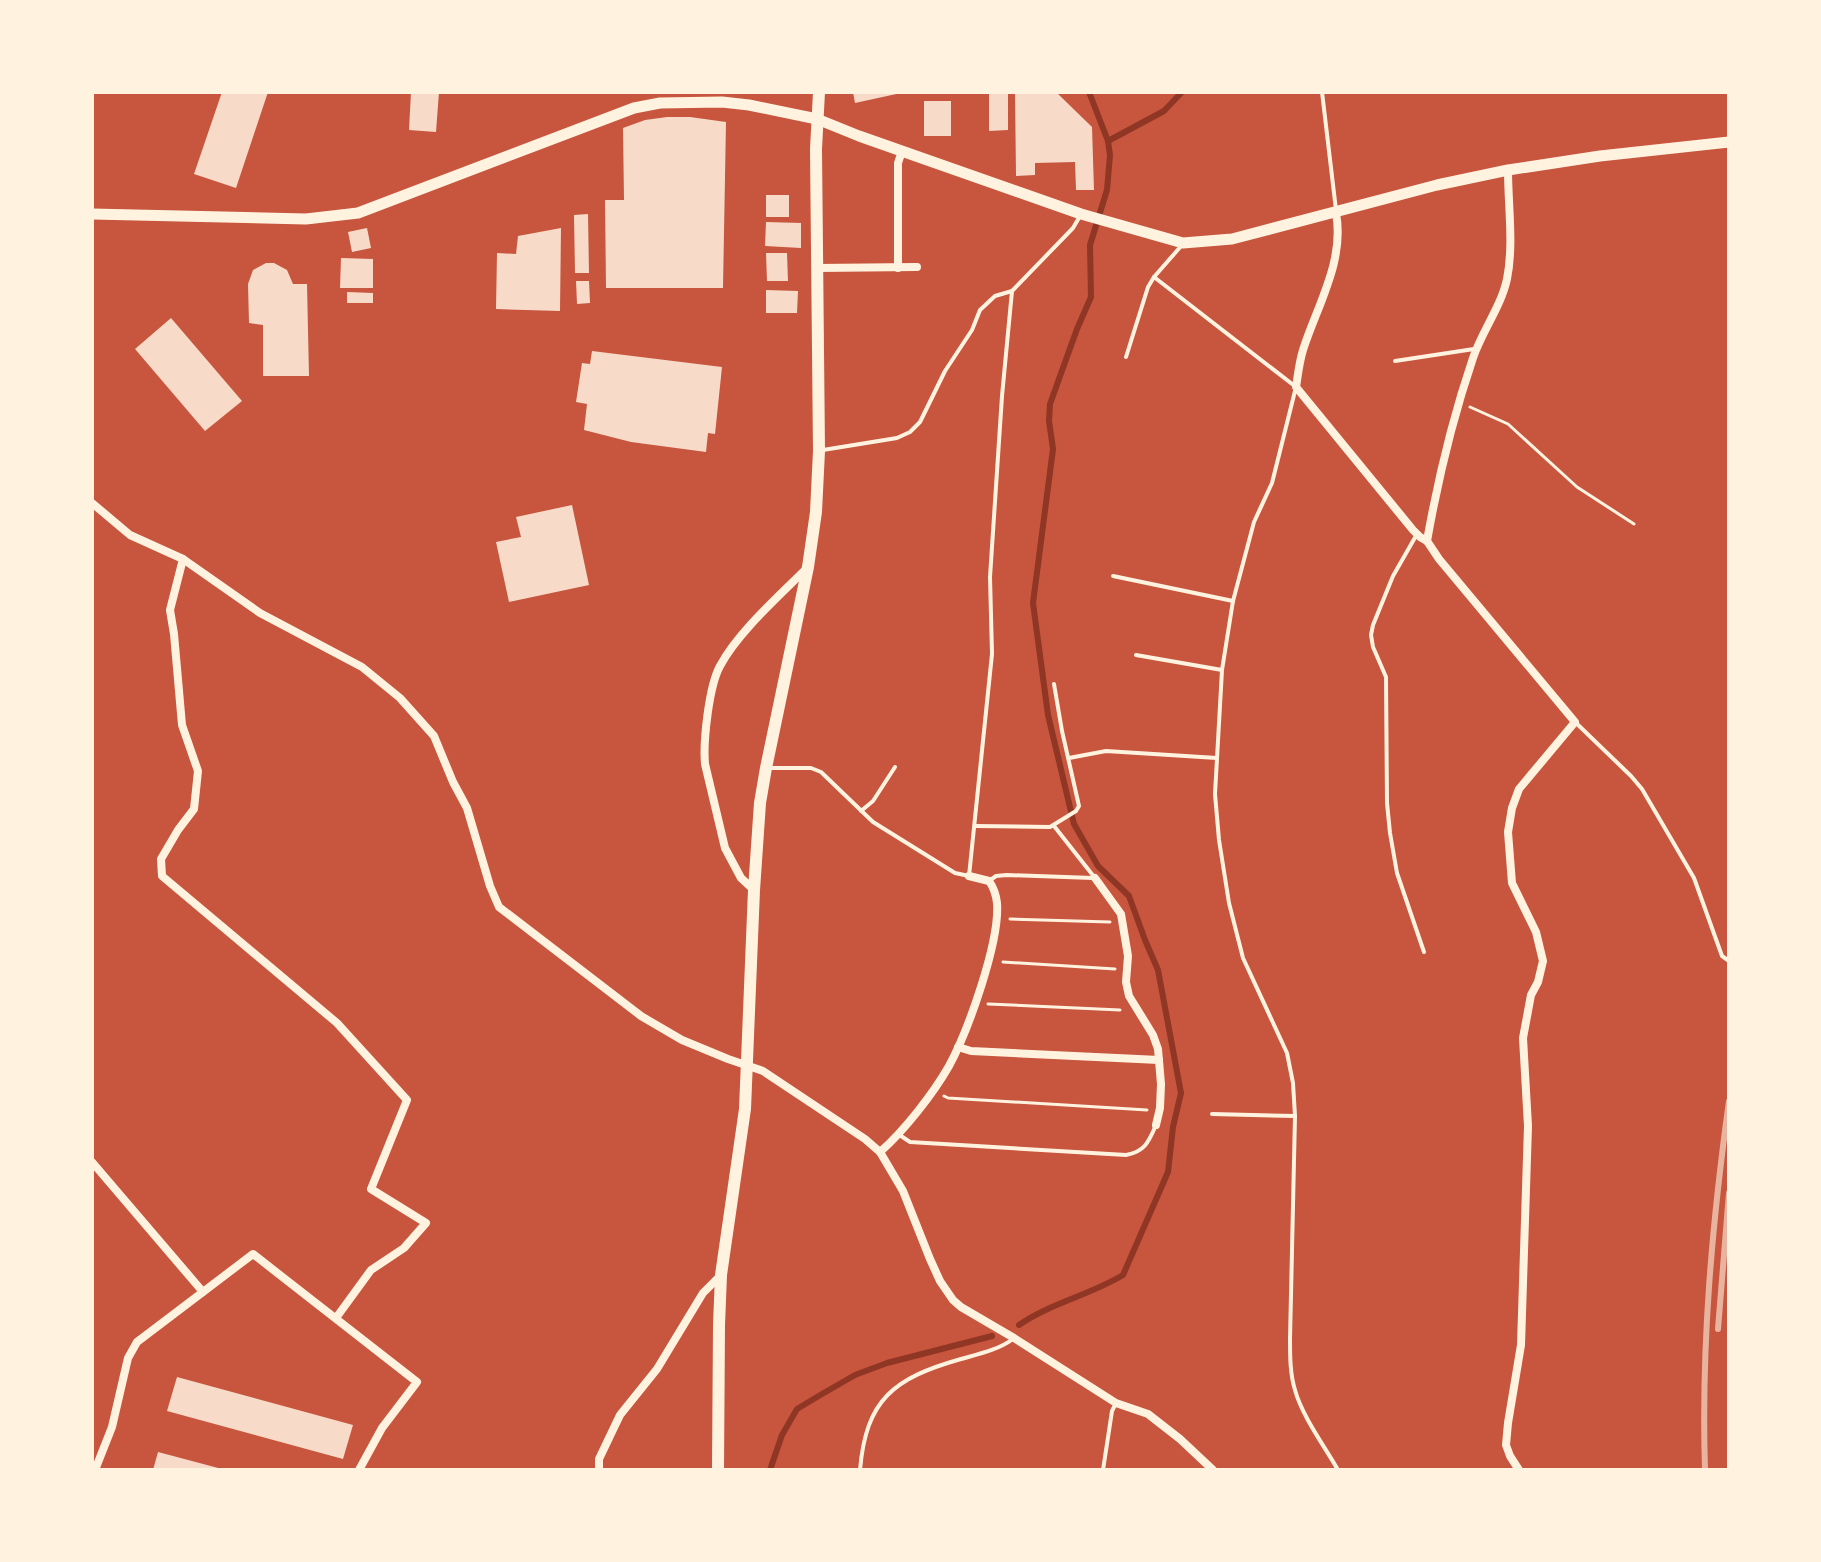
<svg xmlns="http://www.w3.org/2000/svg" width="1821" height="1562" viewBox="0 0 1821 1562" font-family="'DejaVu Sans',sans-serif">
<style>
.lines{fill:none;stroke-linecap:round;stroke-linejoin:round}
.stream{stroke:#8f3625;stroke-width:6}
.building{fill:#f7dbc8}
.path{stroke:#fff3e0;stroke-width:3}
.service{stroke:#fff3e0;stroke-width:4}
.minor{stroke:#fff3e0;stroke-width:8}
.tertiary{stroke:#fff3e0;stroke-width:11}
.secondary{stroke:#fff3e0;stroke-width:12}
.rail{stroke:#e9b49f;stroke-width:6}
</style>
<rect width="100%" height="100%" fill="#c8553d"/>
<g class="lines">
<g class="stream">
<path d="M 1108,141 L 1164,111 L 1182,92"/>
<path d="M 1019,1325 C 1051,1303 1090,1295 1123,1275 L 1168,1172 L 1173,1127 L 1181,1093 L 1158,970 L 1145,940 L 1129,896 L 1098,866 L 1074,824 L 1048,715 L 1033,603 L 1053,449 L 1049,421 L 1050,404 L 1077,329 L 1091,297 L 1090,245 L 1107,190 L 1110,155 L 1108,141 L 1089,92"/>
<path d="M 770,1470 L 782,1435 L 797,1409 L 822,1394 L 855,1375 L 887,1363 L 992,1336"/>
</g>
</g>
<g class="building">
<path d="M 222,92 L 268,92 L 236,188 L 194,174 Z"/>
<path d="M 411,92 L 439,92 L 436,132 L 409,130 Z"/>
<path d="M 853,92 L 900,92 L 901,93 L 855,103 Z"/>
<path d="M 989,92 L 1008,92 L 1008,130 L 989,131 Z"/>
<path d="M 1015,92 L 1056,92 L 1092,127 L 1094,190 L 1076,190 L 1075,162 L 1035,163 L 1035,175 L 1016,176 Z"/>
<rect x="924" y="101" width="27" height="35"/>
<path d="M 667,117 L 690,117 L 726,122 L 723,288 L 606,288 L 605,200 L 624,200 L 623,128 L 645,120 Z"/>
<rect x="766" y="195" width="23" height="22"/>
<path d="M 588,214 L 589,273 L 575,273 L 574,215 Z"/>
<path d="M 766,222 L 801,223 L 801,248 L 765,246 Z"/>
<path d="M 367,228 L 371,248 L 352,252 L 348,232 Z"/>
<path d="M 561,228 L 560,311 L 496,309 L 497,253 L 516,254 L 518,236 Z"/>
<path d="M 766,253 L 787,253 L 788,281 L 767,281 Z"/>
<path d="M 341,258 L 373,259 L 373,288 L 340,288 Z"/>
<path d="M 266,263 L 274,263 L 287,270 L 293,284 L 307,284 L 309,376 L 263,376 L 263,325 L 249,323 L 248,284 L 253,270 Z"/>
<path d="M 576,281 L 589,281 L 590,303 L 577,304 Z"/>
<path d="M 766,290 L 798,291 L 797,313 L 766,313 Z"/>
<path d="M 347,292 L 373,293 L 373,303 L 347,303 Z"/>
<path d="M 171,318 L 242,401 L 205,431 L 135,349 Z"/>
<path d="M 592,351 L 722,367 L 715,434 L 708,433 L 706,452 L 631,442 L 584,430 L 587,404 L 576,402 L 582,363 L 590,364 Z"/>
<path d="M 572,505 L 589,585 L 509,602 L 496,542 L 521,537 L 516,517 Z"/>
<path d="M 177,1377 L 353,1425 L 343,1459 L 167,1411 Z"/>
<path d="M 158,1452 L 222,1469 L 221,1470 L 153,1470 Z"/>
</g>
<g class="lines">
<g class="path">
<path d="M 1470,407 L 1508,424 L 1577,487 L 1634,524"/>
<path d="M 1010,919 L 1110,922"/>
<path d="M 1003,962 L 1115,969"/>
<path d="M 988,1004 L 1120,1010"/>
<path d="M 944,1096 L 948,1098 L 1147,1110"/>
</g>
<g class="service">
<path d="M 1322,92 L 1336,210"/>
<path d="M 1154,277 L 1296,387 L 1272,483 L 1254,522 L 1233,601 L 1222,670 L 1215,794 L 1219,840 L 1229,903 L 1243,958 L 1287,1053 L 1293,1083 L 1295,1116 L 1290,1339 C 1290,1356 1290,1374 1295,1390 C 1302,1416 1325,1447 1338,1470"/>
<path d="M 1126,357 L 1148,287 L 1154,277 L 1182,245"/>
<path d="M 1395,361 L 1474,349"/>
<path d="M 823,450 L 897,438 L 910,432 L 920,422 L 945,371 L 972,330 L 980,310 L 995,296 L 1012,291 L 1073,228 L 1080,216"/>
<path d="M 1417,534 L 1393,576 L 1373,625 L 1371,635 L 1373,647 L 1386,677 L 1387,803 L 1390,833 L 1397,873 L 1424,952"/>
<path d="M 1113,576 L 1233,601"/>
<path d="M 1136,655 L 1222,670"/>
<path d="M 1575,722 L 1631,776 L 1642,789 L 1694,878 L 1722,956 L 1729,961"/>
<path d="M 1069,758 L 1106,751 L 1217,758"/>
<path d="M 768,768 L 811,768 L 821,772 L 873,822 L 955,873 L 969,876 L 992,654 L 990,577 L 1002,396 L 1012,291"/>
<path d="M 861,811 L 873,801 L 895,767"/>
<path d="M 975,826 L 1050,827 L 1076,811 L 1079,806 L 1062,731 L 1054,684"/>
<path d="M 1054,826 L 1095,878"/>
<path d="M 989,881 L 996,876 L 1007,875 L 1093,878"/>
<path d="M 1212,1114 L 1295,1116"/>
<path d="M 898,1134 L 910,1142 L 1126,1155 C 1145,1152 1149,1141 1156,1125"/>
<path d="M 860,1470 C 866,1399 894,1378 961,1359 C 979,1354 998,1350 1013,1339"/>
<path d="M 1103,1470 L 1112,1411 L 1115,1405"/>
</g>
<g class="minor">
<path d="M 1336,213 C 1345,261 1317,306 1303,350 C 1299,363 1298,375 1296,387 L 1413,530 L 1420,537 L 1427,541 L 1439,559 L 1575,722 L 1519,789 L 1512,808 L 1508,832 L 1512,883 L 1536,932 L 1543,961 L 1538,982 L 1531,995 L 1523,1038 L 1528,1126 L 1521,1345 L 1508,1423 L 1506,1445 L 1510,1456 L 1519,1470"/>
<path d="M 817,268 L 917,267"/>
<path d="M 898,268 L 898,163 L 902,151"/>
<path d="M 92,503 L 130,535 L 183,559 L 170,610 L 174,634 L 182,725 L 198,771 L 194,809 L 178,830 L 161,859 L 162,876 L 337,1023 L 407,1100 L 371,1189 L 426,1223 L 404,1248 L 371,1270 L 336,1318"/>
<path d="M 1427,541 C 1438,479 1453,417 1473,358 C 1482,331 1501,307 1507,279 C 1514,244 1508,206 1508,170"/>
<path d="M 183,559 L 260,613 L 362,667 L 400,698 L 434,736 L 453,782 L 467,808 L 490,886 L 499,907 L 641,1016 L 682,1040 L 728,1059 L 763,1071 L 865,1139 L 880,1152 L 903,1191 L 930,1259 L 940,1281 L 953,1300 L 961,1307 L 1014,1338 L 1116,1403 L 1148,1414 L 1180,1439 L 1213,1470"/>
<path d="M 1095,878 L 1121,914 L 1128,956 L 1126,982 L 1129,996 L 1153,1035 L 1158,1049 L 1161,1084 L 1160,1108 L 1156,1125"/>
<path d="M 754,890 L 741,878 L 725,848 L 705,764 C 703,741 709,686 720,666 C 738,632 780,595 808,567"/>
<path d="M 958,1047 L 971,1051 L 1159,1060"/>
<path d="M 880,1152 C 904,1131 933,1094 949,1066 C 968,1031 1000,942 997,903 C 996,894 994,888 989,881 L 969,876"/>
<path d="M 92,1162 L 203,1292"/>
<path d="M 95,1470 L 112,1427 L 128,1358 L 137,1342 L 253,1254 L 417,1382 L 382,1428 L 359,1470"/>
<path d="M 599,1470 L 599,1459 L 620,1415 L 657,1369 L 703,1293 L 720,1276"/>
</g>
<path class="tertiary" d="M 92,214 L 306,219 L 358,213 L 634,108 L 660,103 L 722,102 L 749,105 L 817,119 L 859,136 L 1081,214 L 1183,243 L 1232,239 L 1437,185 L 1508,170 L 1600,156 L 1729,142"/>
<path class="secondary" d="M 718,1470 L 719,1325 L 721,1275 L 745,1109 L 754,890 L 760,803 L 766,768 L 808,567 L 816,512 L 819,451 L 816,149 L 819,92"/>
<g class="rail">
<path d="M 1718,1329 L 1729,1193"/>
<path d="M 1705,1470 C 1701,1346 1712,1224 1729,1101"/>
</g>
</g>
<rect width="1821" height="1562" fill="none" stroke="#fff3e0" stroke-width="188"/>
</svg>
